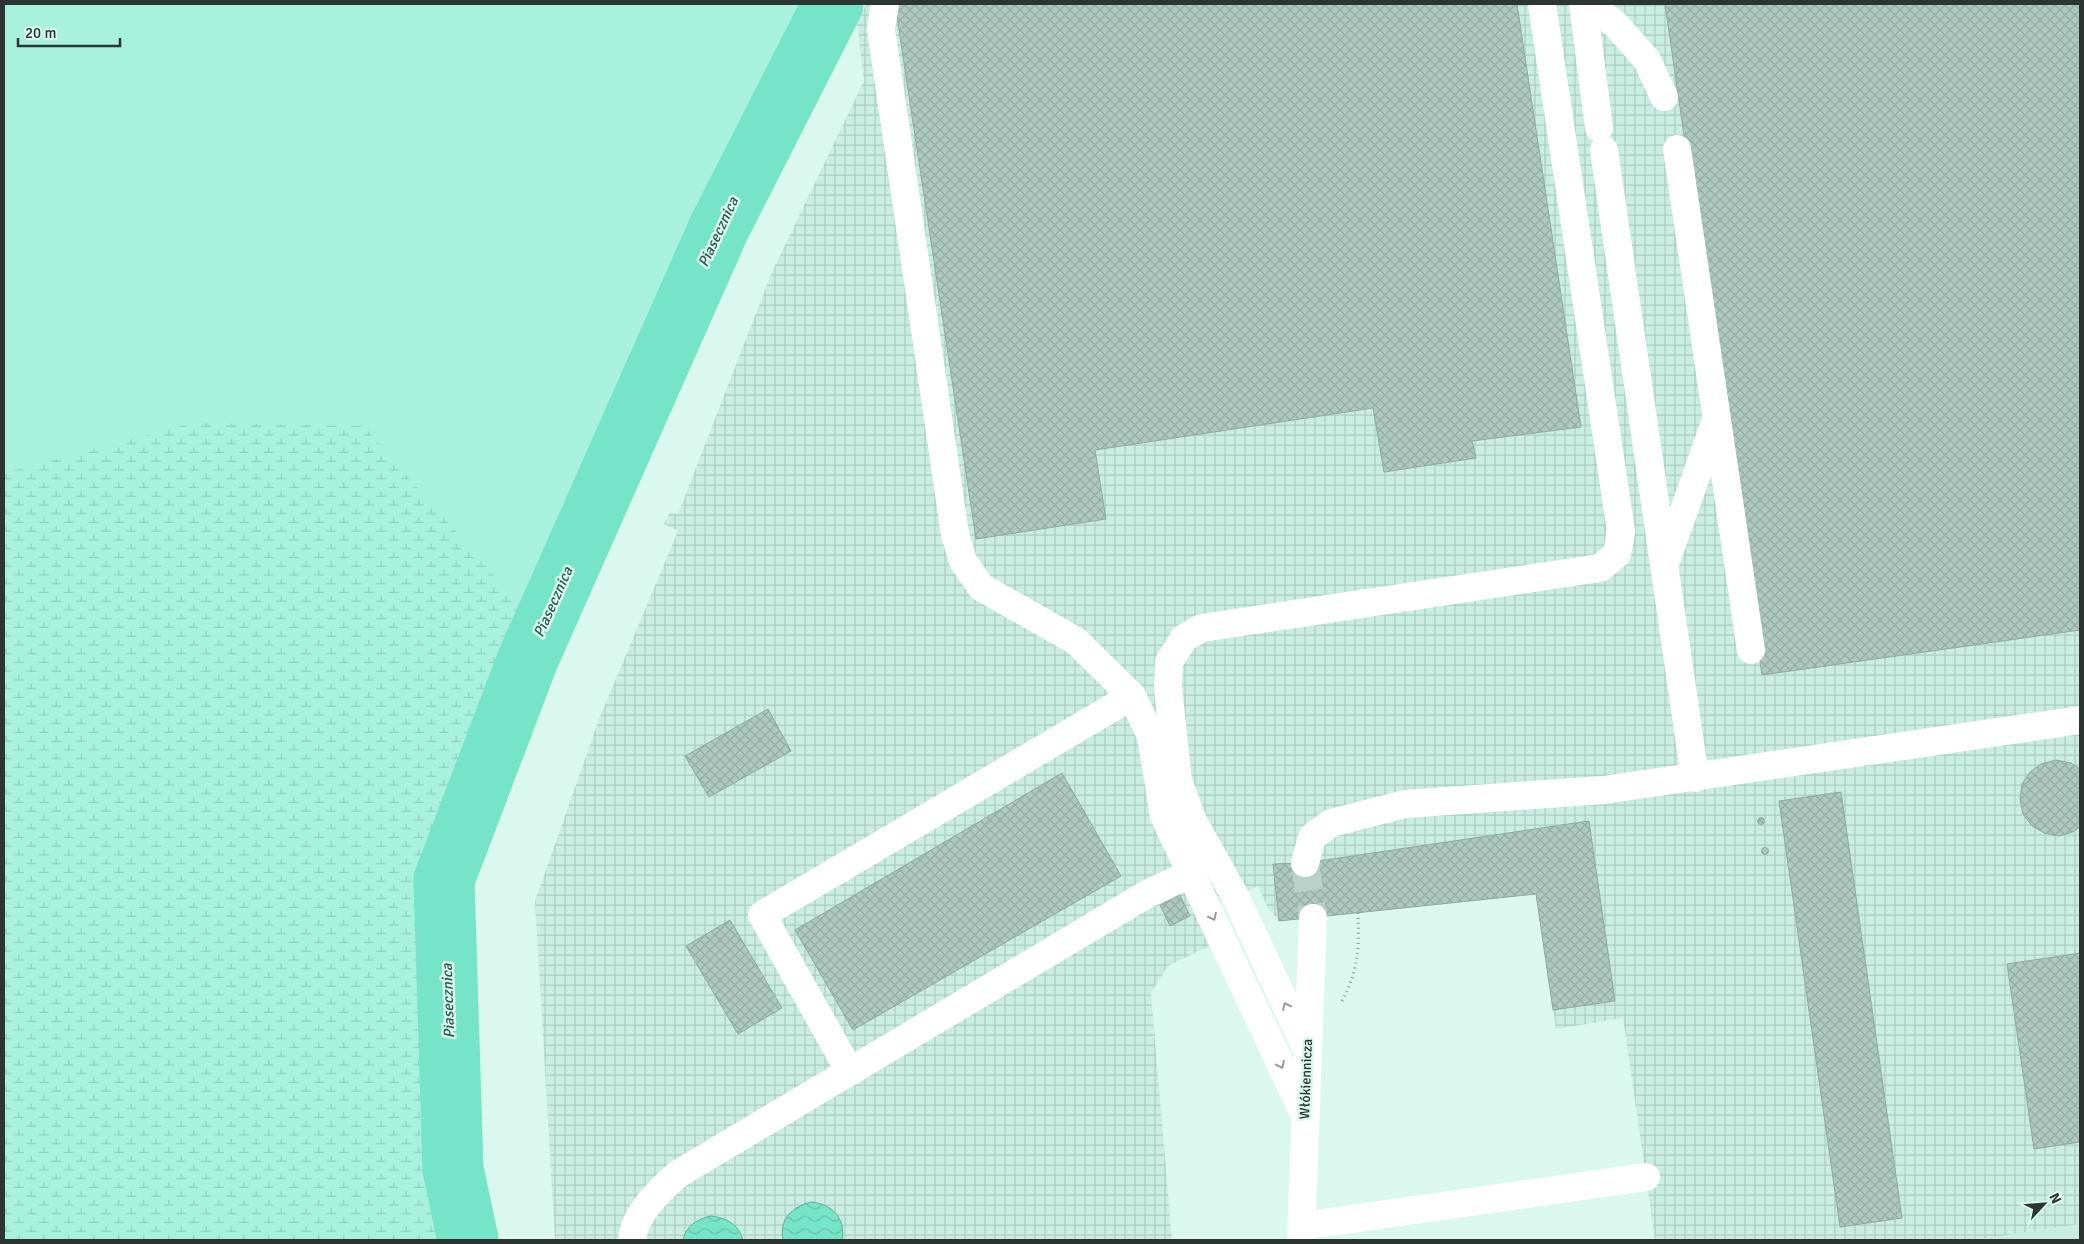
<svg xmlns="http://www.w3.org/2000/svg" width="2084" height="1244" viewBox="0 0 2084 1244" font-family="Signika,sans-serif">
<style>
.built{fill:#c9eee1}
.industrial{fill:url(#industrial-grid)}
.green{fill:#a8f1dc}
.wetland{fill:url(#wetland-marsh)}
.water{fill:url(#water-waves);stroke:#5fb09b}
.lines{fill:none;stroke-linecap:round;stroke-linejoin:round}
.river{stroke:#75e4c7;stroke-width:61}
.building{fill:url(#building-cross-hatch);stroke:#8ea9a0}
.minor-tunnel{stroke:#b8d1c9;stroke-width:28;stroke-dasharray:28 14;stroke-linecap:butt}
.path{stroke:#839790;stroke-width:3;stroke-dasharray:1 4;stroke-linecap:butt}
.minor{stroke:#fff;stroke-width:28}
.oneway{stroke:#959a99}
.labels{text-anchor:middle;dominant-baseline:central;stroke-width:5;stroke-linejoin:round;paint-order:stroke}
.street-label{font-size:14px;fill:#2b3633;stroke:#dbf8ee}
.water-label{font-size:15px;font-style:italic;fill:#2a5a4d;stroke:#dbf8ee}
</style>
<defs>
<pattern id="industrial-grid" width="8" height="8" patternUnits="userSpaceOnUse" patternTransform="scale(1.25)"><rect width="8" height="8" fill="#c9eee1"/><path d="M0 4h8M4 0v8" fill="none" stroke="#adcdc2"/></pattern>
<pattern id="wetland-marsh" width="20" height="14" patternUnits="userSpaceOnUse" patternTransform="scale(1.25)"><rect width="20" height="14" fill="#a8f1dc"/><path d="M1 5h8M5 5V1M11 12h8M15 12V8" fill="none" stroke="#91cfbd"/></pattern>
<pattern id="water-waves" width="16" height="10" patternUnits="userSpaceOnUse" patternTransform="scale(1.25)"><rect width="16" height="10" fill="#75e4c7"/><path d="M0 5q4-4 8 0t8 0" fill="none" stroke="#65c4ab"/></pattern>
<pattern id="building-cross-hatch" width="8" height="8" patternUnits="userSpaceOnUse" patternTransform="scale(1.25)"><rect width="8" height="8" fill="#adc8bf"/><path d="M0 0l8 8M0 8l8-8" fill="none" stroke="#95aca5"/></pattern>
</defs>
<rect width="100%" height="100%" fill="#dbf8ee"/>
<path class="built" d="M 2080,1224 L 2080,1240 L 1974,1240 Z"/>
<path class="industrial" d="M 866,4 L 2080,4 L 2080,1224 L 1974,1240 L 1655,1240 L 1623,1018 L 1556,1029 L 1536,894 L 1279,921 L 1268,908 L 1258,886 L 1195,914 L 1209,946 L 1168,966 L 1151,993 L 1172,1240 L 555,1240 L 535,901 L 599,719 L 678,531 L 664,524 L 670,512 L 678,514 L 772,272 L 864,81 L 857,23 Z"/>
<path class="green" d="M 4,4 L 799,4 L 533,607 L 437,877 L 447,1167 L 463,1240 L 4,1240 Z"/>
<path class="wetland" d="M 192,423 L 364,426 L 519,604 L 430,874 L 442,1166 L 459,1240 L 4,1240 L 4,473 Z"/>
<g class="water">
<path d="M 811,1202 C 832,1204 846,1218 842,1240 L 783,1240 C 779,1219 792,1207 811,1202 Z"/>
<path d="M 711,1216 C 727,1218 738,1224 743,1240 L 683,1240 C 686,1226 697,1219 711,1216 Z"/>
</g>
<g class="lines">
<path class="river" d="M 468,1240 L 453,1169 L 444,880 L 528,659 L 719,228 L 833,4"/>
</g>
<g class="building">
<path d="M 899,4 L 1517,4 L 1581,427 L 1472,441 L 1476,458 L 1384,472 L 1373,408 L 1095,450 L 1106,519 L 976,539 L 896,10 Z"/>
<path d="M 1665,4 L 2080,4 L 2080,630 L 1762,675 Z"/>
<path d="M 768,709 L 791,751 L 709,797 L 685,756 Z"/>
<path d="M 2056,760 L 2071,763 L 2080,769 L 2080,827 L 2073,832 L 2059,836 L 2044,833 L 2032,826 L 2023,814 L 2020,799 L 2022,784 L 2030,772 L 2041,764 Z"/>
<path d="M 1062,773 L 1121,876 L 853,1030 L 795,930 Z"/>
<path d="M 1841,792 L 1902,1218 L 1840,1227 L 1779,801 Z"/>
<circle cx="1761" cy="821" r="3.5"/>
<path d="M 1589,821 L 1615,1001 L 1553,1010 L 1536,894 L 1279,921 L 1273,864 L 1305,863 Z"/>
<circle cx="1765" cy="851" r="3.5"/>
<path d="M 1180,895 L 1190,916 L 1170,926 L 1160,905 Z"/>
<path d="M 730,920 L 782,1008 L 738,1034 L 686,946 Z"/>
<path d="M 2080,953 L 2080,1142 L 2034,1149 L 2007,964 Z"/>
</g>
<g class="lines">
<path class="minor-tunnel" d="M 1305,863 L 1313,918"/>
<path class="path" d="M 1342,1001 C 1359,970 1359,946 1358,912"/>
<g class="minor">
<path d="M 885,4 L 881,29 L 955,534 L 963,561 L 981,587 L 1076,641 L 1132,696 L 1151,736 L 1164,816 L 1304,1114"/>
<path d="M 1583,4 L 1599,128"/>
<path d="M 1590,4 L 1616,25 L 1647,60 L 1664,97"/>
<path d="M 1677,149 L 1751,650"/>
<path d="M 1604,150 L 1695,778"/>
<path d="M 1666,561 L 1716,420"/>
<path d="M 1305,863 L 1312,837 L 1331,823 L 1405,804 L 1604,790 L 2080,720"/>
<path d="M 1307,1050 L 1235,896 L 1193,821 L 1178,781 L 1168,688 L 1169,662 L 1184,638 L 1202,628 L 1600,568 L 1617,554 L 1621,531 L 1542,4"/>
<path d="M 850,1072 L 762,915 L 1132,696"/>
<path d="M 1302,1226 L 1646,1177"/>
<path d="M 632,1240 C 634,1214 660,1190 678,1174 L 1147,894 L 1192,873"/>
<path d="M 1301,1240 L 1313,918"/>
</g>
</g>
<defs><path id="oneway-chevron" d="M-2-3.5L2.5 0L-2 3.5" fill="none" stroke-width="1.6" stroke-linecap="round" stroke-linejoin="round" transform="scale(1.25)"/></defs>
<g class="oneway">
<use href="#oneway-chevron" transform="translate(1213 917) rotate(65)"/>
<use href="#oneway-chevron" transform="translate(1286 1006) rotate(-115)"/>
<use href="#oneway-chevron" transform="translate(1281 1065) rotate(65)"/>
</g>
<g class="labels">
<g class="street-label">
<text transform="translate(1306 1079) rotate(-88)">Włókiennicza</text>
</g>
<g class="water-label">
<text transform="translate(718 232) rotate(-65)">Piasecznica</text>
<text transform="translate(553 602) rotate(-66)">Piasecznica</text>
<text transform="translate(448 1001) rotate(-92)">Piasecznica</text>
</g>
</g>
<rect width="2084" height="1244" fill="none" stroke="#2b3633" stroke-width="10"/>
<g transform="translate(2044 1204) rotate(64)" stroke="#dbf8ee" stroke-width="4" paint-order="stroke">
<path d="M0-4L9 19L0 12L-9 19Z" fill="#2b3633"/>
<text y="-8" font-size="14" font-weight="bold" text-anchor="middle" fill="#2b3633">N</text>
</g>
<path d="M18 38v8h102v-8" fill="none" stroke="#2b3633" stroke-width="2.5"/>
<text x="25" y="38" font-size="15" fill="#2b3633" stroke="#dbf8ee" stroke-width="4" paint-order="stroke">20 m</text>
</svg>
